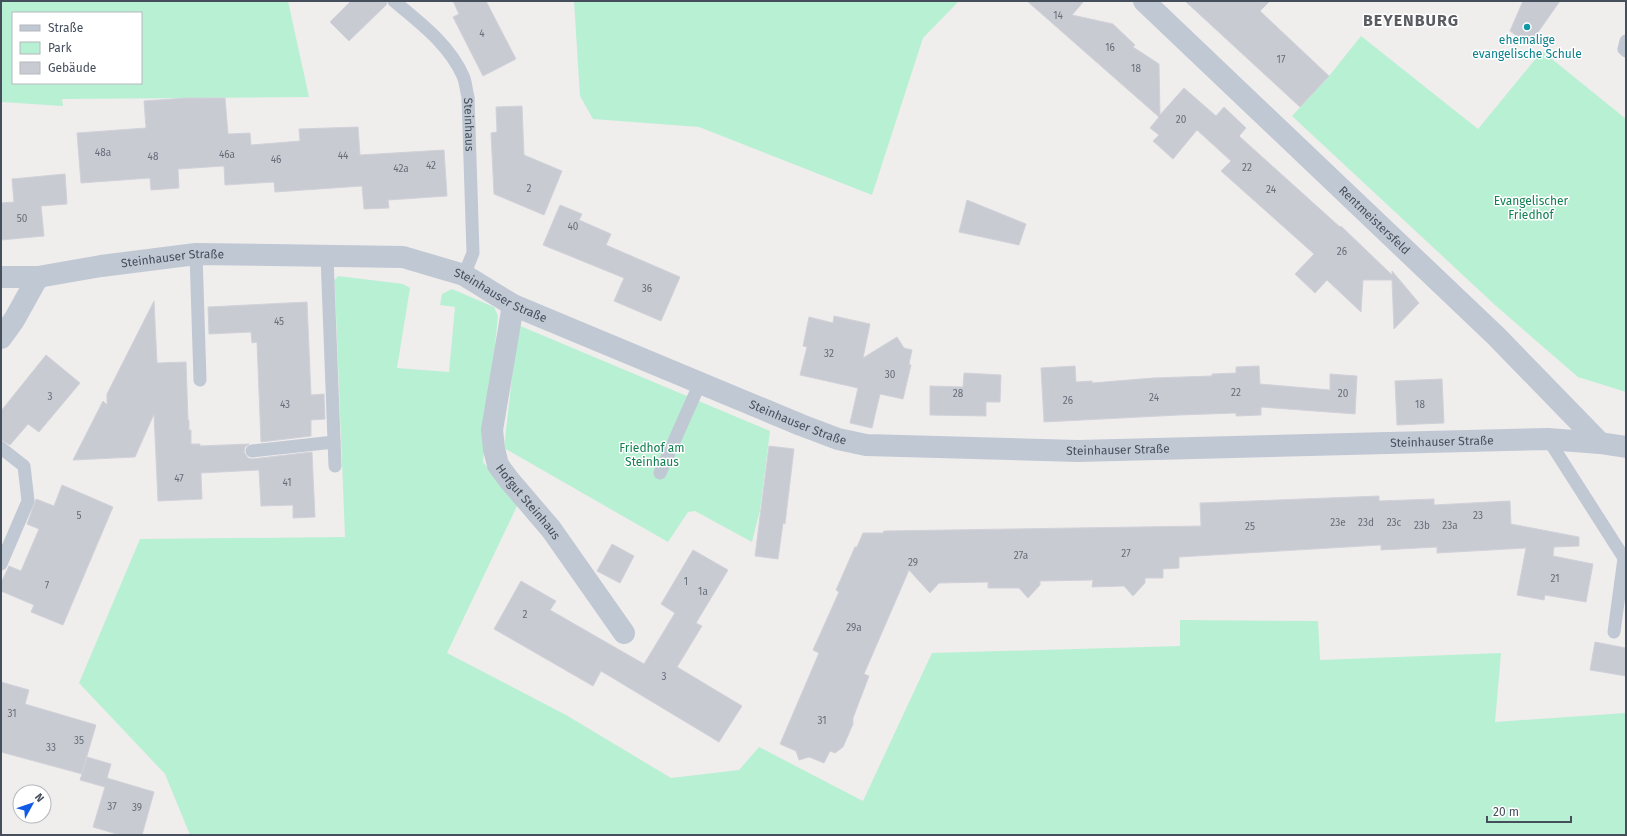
<svg xmlns="http://www.w3.org/2000/svg" width="1627" height="836" viewBox="0 0 1627 836" font-family="'Fira Sans',sans-serif">
<style>
.green{fill:#b8f0d3;fill-rule:evenodd}
.building{fill:#c9cbd3;stroke:#d1d2d9}
.lines{fill:none;stroke-linecap:round;stroke-linejoin:round}
.service{stroke:#c0c8d3;stroke-width:13}
.minor{stroke:#c0c8d3;stroke-width:22}
.culture-dot{fill:#0f9aa8;stroke:#fff;stroke-width:1.5}
.labels{text-anchor:middle;dominant-baseline:central;stroke-width:3;stroke-linejoin:round;paint-order:stroke}
.number-label{font-size:10px;fill:#666d79}
.culture-label{font-size:12px;fill:#0d838f;stroke:#fff}
.street-label{font-size:12px;fill:#454e5b;stroke:#fff}
.park-label{font-size:12px;fill:#128053;stroke:#fff}
.district-label{font-size:16px;font-weight:bold;letter-spacing:1px;fill:#595d62;stroke:#fff}
</style>
<rect width="100%" height="100%" fill="#f0eded"/>
<g class="green">
<path d="M 1,1 L 288,1 L 309,97 L 62,99 L 63,106 L 1,102 ZM 13,13 L 141,13 L 141,83 L 13,83 Z"/>
<path d="M 574,1 L 959,1 L 923,38 L 872,195 L 699,127 L 593,119 L 580,96 Z"/>
<path d="M 1361,36 L 1478,129 L 1542,51 L 1626,119 L 1626,392 L 1578,377 L 1495,305 L 1292,116 L 1329,76 Z"/>
<path d="M 338,276 L 403,284 L 410,288 L 397,368 L 449,372 L 455,307 L 440,305 L 442,294 L 452,289 L 494,307 L 498,316 L 483,462 L 518,504 L 447,653 L 566,715 L 671,778 L 739,770 L 759,747 L 863,801 L 932,653 L 1180,646 L 1180,620 L 1318,621 L 1320,660 L 1501,653 L 1495,722 L 1626,713 L 1626,835 L 190,835 L 165,774 L 79,683 L 140,539 L 345,537 L 335,288 L 334,281 Z"/>
<path d="M 518,325 L 770,431 L 760,510 L 752,542 L 695,511 L 688,512 L 668,542 L 504,448 Z"/>
</g>
<g class="building">
<path d="M 351,1 L 386,1 L 387,4 L 349,41 L 330,22 Z"/>
<path d="M 453,1 L 486,1 L 516,59 L 483,76 L 453,17 L 459,14 Z"/>
<path d="M 1027,1 L 1084,1 L 1072,15 L 1113,24 L 1135,45 L 1133,47 L 1159,64 L 1160,115 L 1184,88 L 1216,116 L 1224,107 L 1246,128 L 1239,136 L 1340,227 L 1341,226 L 1392,275 L 1392,271 L 1419,303 L 1394,329 L 1392,280 L 1363,280 L 1361,312 L 1327,280 L 1315,293 L 1295,274 L 1314,254 L 1221,171 L 1231,161 L 1197,130 L 1173,159 L 1153,141 L 1159,135 L 1150,128 L 1159,117 Z"/>
<path d="M 1185,1 L 1270,1 L 1260,11 L 1329,76 L 1300,107 Z"/>
<path d="M 1523,1 L 1560,1 L 1529,45 L 1510,31 Z"/>
<path d="M 187,98 L 225,98 L 228,134 L 250,133 L 251,145 L 300,141 L 299,129 L 358,127 L 360,155 L 444,150 L 447,196 L 388,200 L 389,208 L 364,209 L 362,186 L 275,192 L 274,182 L 225,185 L 224,166 L 178,169 L 179,188 L 151,190 L 150,178 L 81,183 L 77,133 L 146,128 L 144,101 Z"/>
<path d="M 522,106 L 524,155 L 562,171 L 544,215 L 494,194 L 491,133 L 497,132 L 496,107 Z"/>
<path d="M 65,174 L 67,204 L 41,206 L 44,236 L 1,240 L 1,203 L 14,202 L 12,179 Z"/>
<path d="M 967,200 L 1026,224 L 1019,245 L 959,232 Z"/>
<path d="M 560,205 L 582,214 L 579,220 L 611,234 L 606,245 L 680,277 L 661,321 L 614,301 L 624,278 L 543,245 Z"/>
<path d="M 154,301 L 157,363 L 186,362 L 188,420 L 189,420 L 189,430 L 191,430 L 191,444 L 200,444 L 200,446 L 249,444 L 245,447 L 244,452 L 248,458 L 252,459 L 312,452 L 315,517 L 293,518 L 293,505 L 261,506 L 259,470 L 201,473 L 202,499 L 158,501 L 154,414 L 135,457 L 73,460 L 103,401 L 107,405 L 107,394 Z"/>
<path d="M 307,302 L 311,395 L 324,394 L 325,419 L 311,420 L 311,436 L 261,442 L 257,342 L 252,343 L 251,332 L 209,334 L 208,307 Z"/>
<path d="M 834,316 L 870,324 L 863,358 L 897,337 L 904,348 L 912,350 L 909,364 L 911,365 L 903,399 L 880,394 L 872,428 L 850,423 L 858,388 L 800,375 L 807,347 L 803,346 L 809,317 L 833,323 Z"/>
<path d="M 46,355 L 80,383 L 39,432 L 28,424 L 10,445 L 1,440 L 1,411 Z"/>
<path d="M 1075,366 L 1076,382 L 1092,381 L 1092,383 L 1153,378 L 1212,376 L 1212,374 L 1236,373 L 1236,367 L 1259,366 L 1260,384 L 1330,390 L 1330,374 L 1357,376 L 1355,414 L 1261,407 L 1261,415 L 1236,416 L 1236,413 L 1179,415 L 1044,422 L 1041,368 Z"/>
<path d="M 964,373 L 1001,375 L 1000,402 L 986,402 L 986,416 L 930,415 L 930,386 L 963,387 Z"/>
<path d="M 1442,379 L 1444,423 L 1397,425 L 1395,381 Z"/>
<path d="M 769,446 L 794,449 L 785,524 L 783,523 L 778,559 L 755,556 Z"/>
<path d="M 62,485 L 113,507 L 63,625 L 31,612 L 34,605 L 1,591 L 1,583 L 9,566 L 21,571 L 39,529 L 27,524 L 36,499 L 54,506 Z"/>
<path d="M 1379,496 L 1379,501 L 1434,499 L 1434,505 L 1510,501 L 1511,524 L 1579,537 L 1579,546 L 1554,547 L 1553,556 L 1593,564 L 1586,602 L 1545,595 L 1544,600 L 1517,595 L 1526,548 L 1437,553 L 1437,547 L 1381,550 L 1381,545 L 1179,557 L 1179,568 L 1163,569 L 1163,578 L 1145,578 L 1145,583 L 1133,596 L 1124,586 L 1092,587 L 1093,580 L 1040,581 L 1040,585 L 1028,598 L 1019,588 L 988,588 L 988,582 L 939,583 L 930,593 L 909,570 L 864,674 L 869,676 L 853,718 L 853,724 L 843,747 L 835,753 L 830,751 L 824,763 L 809,757 L 799,760 L 796,751 L 780,744 L 819,653 L 813,650 L 839,592 L 836,590 L 855,547 L 857,547 L 863,533 L 883,533 L 884,531 L 1201,526 L 1200,503 Z"/>
<path d="M 612,544 L 634,556 L 620,583 L 597,571 Z"/>
<path d="M 693,550 L 728,570 L 696,623 L 702,626 L 677,667 L 742,706 L 719,742 L 601,671 L 593,686 L 494,629 L 521,581 L 556,601 L 550,610 L 644,664 L 675,613 L 661,604 Z"/>
<path d="M 1595,642 L 1626,648 L 1626,676 L 1590,670 Z"/>
<path d="M 1,682 L 29,690 L 25,704 L 96,725 L 82,773 L 87,757 L 111,764 L 107,778 L 154,792 L 142,835 L 120,835 L 93,827 L 105,787 L 80,780 L 82,774 L 1,752 Z"/>
</g>
<g class="lines">
<g class="service">
<path id="s1" d="M 394,1 C 420,23 449,44 463,76 C 466,82 466,90 468,97 L 473,253 L 464,275"/>
<path d="M 1626,41 L 1624,49 L 1626,51"/>
<path d="M 196,254 L 200,380"/>
<path d="M 327,256 L 335,466"/>
<path d="M 1548,439 L 1624,558 L 1626,558"/>
<path d="M 1,448 L 24,466 L 28,501 L 1,564"/>
<path d="M 252,451 L 334,442"/>
<path d="M 660,473 L 700,383"/>
<path d="M 1614,632 L 1624,558"/>
</g>
<g class="minor">
<path id="s2" d="M 1144,1 L 1496,336 L 1600,443"/>
<path id="s3" d="M 1,277 L 38,277 L 101,266 L 196,254 L 403,257 L 464,275 L 513,305 L 801,425 L 838,439 L 866,445 L 1078,451 L 1548,439 L 1600,443 L 1626,447"/>
<path id="s4" d="M 513,305 L 492,430 L 494,449 L 498,465 L 509,480 L 551,529 L 624,633"/>
<path d="M 1,338 L 14,320 L 38,277"/>
</g>
</g>
<circle class="culture-dot" cx="1527" cy="27" r="4"/>
<g class="labels">
<g class="number-label">
<text x="1058" y="16">14</text>
<text x="482" y="34">4</text>
<text x="1110" y="48">16</text>
<text x="1281" y="60">17</text>
<text x="1136" y="69">18</text>
<text x="1181" y="120">20</text>
<text x="103" y="153">48a</text>
<text x="227" y="155">46a</text>
<text x="343" y="156">44</text>
<text x="153" y="157">48</text>
<text x="276" y="160">46</text>
<text x="431" y="166">42</text>
<text x="1247" y="168">22</text>
<text x="401" y="169">42a</text>
<text x="529" y="189">2</text>
<text x="1271" y="190">24</text>
<text x="22" y="219">50</text>
<text x="573" y="227">40</text>
<text x="1342" y="252">26</text>
<text x="647" y="289">36</text>
<text x="279" y="322">45</text>
<text x="829" y="354">32</text>
<text x="890" y="375">30</text>
<text x="1236" y="393">22</text>
<text x="958" y="394">28</text>
<text x="1343" y="394">20</text>
<text x="50" y="397">3</text>
<text x="1154" y="398">24</text>
<text x="1068" y="401">26</text>
<text x="285" y="405">43</text>
<text x="1420" y="405">18</text>
<text x="179" y="479">47</text>
<text x="287" y="483">41</text>
<text x="79" y="516">5</text>
<text x="1478" y="516">23</text>
<text x="1338" y="523">23e</text>
<text x="1366" y="523">23d</text>
<text x="1394" y="523">23c</text>
<text x="1422" y="526">23b</text>
<text x="1450" y="526">23a</text>
<text x="1250" y="527">25</text>
<text x="1126" y="554">27</text>
<text x="1021" y="556">27a</text>
<text x="913" y="563">29</text>
<text x="1555" y="579">21</text>
<text x="686" y="582">1</text>
<text x="47" y="586">7</text>
<text x="703" y="592">1a</text>
<text x="525" y="615">2</text>
<text x="854" y="628">29a</text>
<text x="664" y="677">3</text>
<text x="12" y="714">31</text>
<text x="822" y="721">31</text>
<text x="79" y="741">35</text>
<text x="51" y="748">33</text>
<text x="112" y="807">37</text>
<text x="137" y="808">39</text>
</g>
<g class="culture-label">
<text x="1527" y="40">ehemalige<tspan x="1527" dy="14">evangelische Schule</tspan></text>
</g>
<g class="street-label">
<text stroke="none"><textPath href="#s1" startOffset="152">Steinhaus</textPath></text>
<text stroke="none"><textPath href="#s2" startOffset="318">Rentmeistersfeld</textPath></text>
<text stroke="none"><textPath href="#s3" startOffset="173">Steinhauser Straße</textPath></text>
<text stroke="none"><textPath href="#s3" startOffset="509">Steinhauser Straße</textPath></text>
<text stroke="none"><textPath href="#s3" startOffset="833">Steinhauser Straße</textPath></text>
<text stroke="none"><textPath href="#s3" startOffset="1481">Steinhauser Straße</textPath></text>
<text stroke="none"><textPath href="#s3" startOffset="1157">Steinhauser Straße</textPath></text>
<text stroke="none"><textPath href="#s4" startOffset="210">Hofgut Steinhaus</textPath></text>
</g>
<g class="park-label">
<text x="1531" y="201">Evangelischer<tspan x="1531" dy="14">Friedhof</tspan></text>
<text x="652" y="448">Friedhof am<tspan x="652" dy="14">Steinhaus</tspan></text>
</g>
<g class="district-label">
<text x="1411" y="20">BEYENBURG</text>
</g>
</g>
<rect width="1627" height="836" fill="none" stroke="#454e5b" stroke-width="4"/>
<rect x="12" y="12" width="130" height="72" fill="#ffffff" stroke="#b5b8bd"/>
<rect x="20" y="25" width="20" height="6" fill="#c0c8d3" stroke="#b5b8bd"/>
<text x="48" y="32" font-size="12" fill="#454e5b">Straße</text>
<rect x="20" y="42" width="20" height="12" fill="#b8f0d3" stroke="#b5b8bd"/>
<text x="48" y="52" font-size="12" fill="#454e5b">Park</text>
<rect x="20" y="62" width="20" height="12" fill="#c9cbd3" stroke="#b5b8bd"/>
<text x="48" y="72" font-size="12" fill="#454e5b">Gebäude</text>
<g transform="translate(32 804) rotate(50)"><circle r="19" fill="#ffffff" stroke="#b5b8bd"/>
<path d="M0-3L7 15L0 10L-7 15Z" fill="#115ae6"/>
<text y="-6" font-size="11" font-weight="bold" text-anchor="middle" fill="#454e5b">N</text>
</g>
<path d="M1487 816v6h84v-6" fill="none" stroke="#454e5b" stroke-width="2"/>
<text x="1493" y="816" font-size="12" fill="#454e5b" stroke="#ffffff" stroke-width="3" paint-order="stroke">20 m</text>
</svg>
